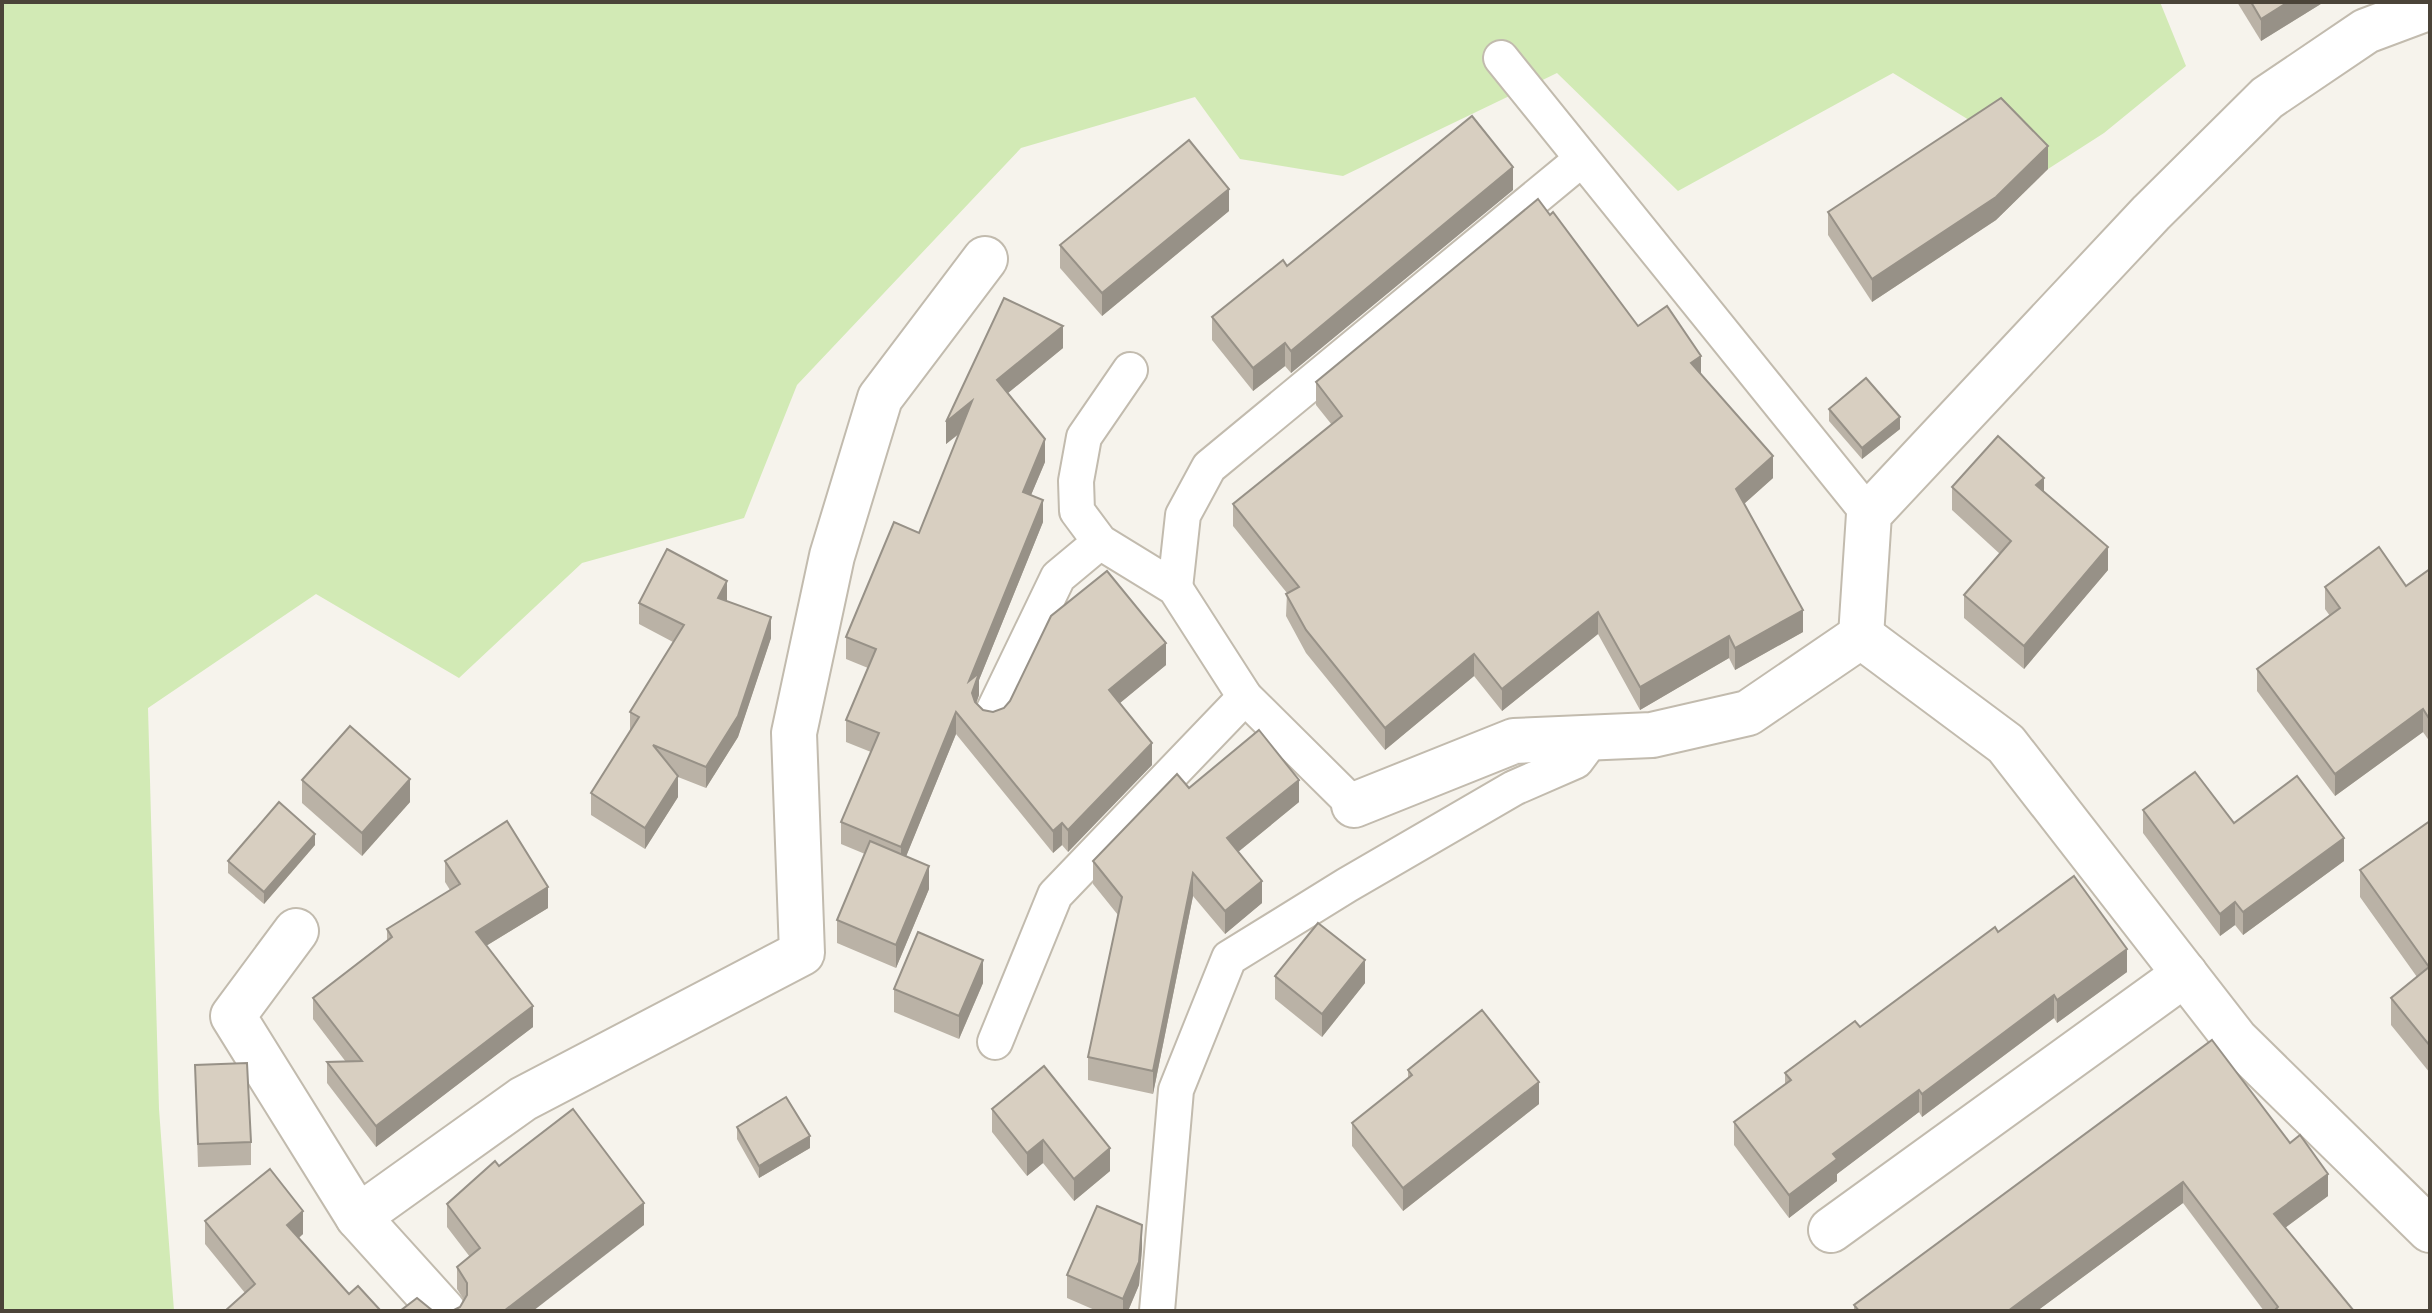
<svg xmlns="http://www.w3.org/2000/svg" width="2432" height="1313" viewBox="0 0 2432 1313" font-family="Montserrat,sans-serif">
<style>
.green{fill:#d2eab5}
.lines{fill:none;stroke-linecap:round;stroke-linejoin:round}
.lane-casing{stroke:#c2bbae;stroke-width:38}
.street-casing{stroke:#c2bbae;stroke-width:48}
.lane{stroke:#fff;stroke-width:34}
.street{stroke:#fff;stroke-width:44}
.wall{fill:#bab2a6}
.shaded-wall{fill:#979187}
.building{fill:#d8cfc1;stroke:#979187;stroke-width:2}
</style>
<rect width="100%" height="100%" fill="#f6f3ec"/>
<path class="green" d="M 2,2 L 2160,2 L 2186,66 L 2104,133 L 2048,169 L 1893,73 L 1678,191 L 1557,73 L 1343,176 L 1240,159 L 1195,97 L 1021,148 L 797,385 L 744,518 L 582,563 L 459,678 L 316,594 L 148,708 L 159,1109 L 174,1311 L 2,1311 Z"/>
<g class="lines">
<defs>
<g id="lane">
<path d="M 1501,58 L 1869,514"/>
<path d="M 1130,370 L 1084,437 L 1076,481 L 1077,511 L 1100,542 L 1175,588 L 1245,697 L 1354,805"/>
<path d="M 1175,588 L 1183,515 L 1209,467 L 1582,159"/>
<path d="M 992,714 L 1058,577 L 1100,542"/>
<path d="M 995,1042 L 1055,895 L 1245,697"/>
<path d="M 1157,1311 L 1176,1090 L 1229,958 L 1347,885 L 1514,788 L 1576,761 L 1593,738"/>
</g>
<g id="street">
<path d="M 1861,636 L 1869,514 L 2151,213 L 2267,98 L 2366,31 L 2430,7"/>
<path d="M 1861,636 L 2006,744 L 2236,1040 L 2430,1230"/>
<path d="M 1354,805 L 1514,741 L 1652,735 L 1748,713 L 1861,636"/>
<path d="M 296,931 L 233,1016 L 358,1217 L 443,1311"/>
<path d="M 358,1217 L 523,1099 L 802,953 L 794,733 L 832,556 L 880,398 L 985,259"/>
<path d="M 1831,1230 L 2185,974"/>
</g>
</defs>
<use href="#lane" class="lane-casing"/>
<use href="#street" class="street-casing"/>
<use href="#lane" class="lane"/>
<use href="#street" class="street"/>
</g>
<g class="wall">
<path d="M 2237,2 L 2324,2 L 2261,41 Z"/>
<path d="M 2048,169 L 1996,220 L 1872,302 L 1828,235 L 1828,212 Z"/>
<path d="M 1513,190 L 1291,373 L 1285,366 L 1253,391 L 1212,340 L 1212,317 L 1287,266 Z"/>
<path d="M 1229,211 L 1102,316 L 1060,268 L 1060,245 Z"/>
<path d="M 1004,298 L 1063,326 L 1063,348 L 1008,393 L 1045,439 L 1045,462 L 1031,495 L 1043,500 L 1043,522 L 979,680 L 979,695 L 976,703 L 983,710 L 993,712 L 1004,708 L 1010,701 L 1051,616 L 1107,571 L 1166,643 L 1166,665 L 1120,703 L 1152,743 L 1152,765 L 1068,852 L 1062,845 L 1053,853 L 956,734 L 906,856 L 929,866 L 929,889 L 896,968 L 837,943 L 837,920 L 865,854 L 841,844 L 841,822 L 871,752 L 846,742 L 846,720 L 868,668 L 846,659 L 846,637 L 894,522 L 919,533 L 959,434 L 946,444 L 946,422 Z"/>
<path d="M 1638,326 L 1701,375 L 1773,478 L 1744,504 L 1803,632 L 1735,670 L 1729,658 L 1640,710 L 1598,634 L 1502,711 L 1474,676 L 1385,750 L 1306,653 L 1286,616 L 1287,593 L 1233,526 L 1233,504 L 1332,425 L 1316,405 L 1316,382 Z"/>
<path d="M 1829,409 L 1900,429 L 1862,459 L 1829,421 Z"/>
<path d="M 1952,487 L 2044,492 L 2108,570 L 2024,669 L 1964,618 L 1964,595 L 2000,554 L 1952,510 Z"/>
<path d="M 2430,569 L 2430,742 L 2423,732 L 2335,796 L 2257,691 L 2257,669 L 2330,616 L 2325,609 L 2325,587 L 2406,586 Z"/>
<path d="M 727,602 L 771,638 L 738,737 L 706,788 L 678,777 L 678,797 L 645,849 L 591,815 L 591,793 L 630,732 L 630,712 L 673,642 L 639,624 L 639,603 Z"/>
<path d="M 302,780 L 410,802 L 362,856 L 302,803 Z"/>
<path d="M 1189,788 L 1299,802 L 1238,852 L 1262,903 L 1225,934 L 1193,896 L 1153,1094 L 1088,1080 L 1088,1057 L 1118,915 L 1093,884 L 1093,861 Z"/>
<path d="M 2143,810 L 2234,823 L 2344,861 L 2243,935 L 2235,925 L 2220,936 L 2143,833 Z"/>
<path d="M 2430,821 L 2430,1073 L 2391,1025 L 2391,998 L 2417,977 L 2360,897 L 2360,870 Z"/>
<path d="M 315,845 L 264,904 L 228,873 L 228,861 Z"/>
<path d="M 445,861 L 548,908 L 486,946 L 533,1027 L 376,1147 L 327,1083 L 327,1062 L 346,1062 L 313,1019 L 313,998 L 387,940 L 387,929 L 450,890 L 445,882 Z"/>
<path d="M 1998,932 L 2127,972 L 2057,1023 L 2054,1018 L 1922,1117 L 1919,1112 L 1837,1174 L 1837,1181 L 1789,1218 L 1734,1145 L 1734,1122 L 1785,1085 L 1785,1073 L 1860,1027 Z"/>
<path d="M 1275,976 L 1365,983 L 1322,1037 L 1275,999 Z"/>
<path d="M 983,983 L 959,1039 L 894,1012 L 894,989 Z"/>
<path d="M 2212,1040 L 2328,1196 L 2285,1228 L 2354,1311 L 2264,1311 L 2183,1203 L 2037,1311 L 1854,1311 L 1854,1305 Z"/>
<path d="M 195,1065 L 251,1142 L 251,1165 L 198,1167 Z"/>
<path d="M 1408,1070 L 1539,1104 L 1403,1211 L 1352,1146 L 1352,1123 L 1408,1078 Z"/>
<path d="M 992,1109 L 1110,1171 L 1074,1201 L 1043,1163 L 1027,1176 L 992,1132 Z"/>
<path d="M 737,1127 L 810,1148 L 759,1178 L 737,1139 Z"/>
<path d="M 499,1166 L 644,1225 L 460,1307 L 464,1300 L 457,1289 L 457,1267 L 470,1257 L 447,1227 L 447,1204 Z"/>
<path d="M 205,1221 L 303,1234 L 299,1238 L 349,1294 L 381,1311 L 245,1293 L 205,1244 Z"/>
<path d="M 1142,1248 L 1139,1285 L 1128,1311 L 1097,1311 L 1067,1298 L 1067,1275 Z"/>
</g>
<g class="shaded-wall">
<path d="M 2288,2 L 2324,2 L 2261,41 L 2261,19 Z"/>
<path d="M 2048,146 L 2048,169 L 1996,220 L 1872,302 L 1872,279 Z"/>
<path d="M 1513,167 L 1513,190 L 1291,373 L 1291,351 Z"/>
<path d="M 1229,189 L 1229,211 L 1102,316 L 1102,293 Z"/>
<path d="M 1063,326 L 1063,348 L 997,402 L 997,380 Z"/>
<path d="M 1285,343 L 1285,366 L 1253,391 L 1253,368 Z"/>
<path d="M 1701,356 L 1701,379 L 1691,363 Z"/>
<path d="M 972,401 L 972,423 L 946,444 L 946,422 Z"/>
<path d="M 1900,417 L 1900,429 L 1862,459 L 1862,448 Z"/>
<path d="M 1045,439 L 1045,462 L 1023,514 L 1023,492 Z"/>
<path d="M 1773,456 L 1773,478 L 1736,511 L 1736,489 Z"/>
<path d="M 2044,478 L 2044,500 L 2036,485 Z"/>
<path d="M 1043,500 L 1043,522 L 979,680 L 979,695 L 972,715 L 969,681 Z"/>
<path d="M 2108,547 L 2108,570 L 2024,669 L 2024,646 Z"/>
<path d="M 727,581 L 727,602 L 718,598 Z"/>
<path d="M 1803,610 L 1803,632 L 1735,670 L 1735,648 Z"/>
<path d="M 1598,612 L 1598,634 L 1502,711 L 1502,689 Z"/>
<path d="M 771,617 L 771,638 L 738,737 L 706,788 L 706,767 Z"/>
<path d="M 1729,636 L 1729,658 L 1640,710 L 1640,687 Z"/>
<path d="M 1166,643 L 1166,665 L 1109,712 L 1109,690 Z"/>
<path d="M 1474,654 L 1474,676 L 1385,750 L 1385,728 Z"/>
<path d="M 2423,709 L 2423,732 L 2335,796 L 2335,774 Z"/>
<path d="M 956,712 L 956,734 L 901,869 L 901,847 Z"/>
<path d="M 1152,743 L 1152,765 L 1068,852 L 1068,830 Z"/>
<path d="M 678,776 L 678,797 L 645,849 L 645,828 Z"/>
<path d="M 410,779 L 410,802 L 362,856 L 362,833 Z"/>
<path d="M 1299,780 L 1299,802 L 1227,861 L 1227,838 Z"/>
<path d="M 1062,823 L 1062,845 L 1053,853 L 1053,831 Z"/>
<path d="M 315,834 L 315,845 L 264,904 L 264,892 Z"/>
<path d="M 2344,838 L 2344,861 L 2243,935 L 2243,912 Z"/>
<path d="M 929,866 L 929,889 L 896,968 L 896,945 Z"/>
<path d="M 1193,873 L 1193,896 L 1153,1094 L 1153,1071 Z"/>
<path d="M 1262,881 L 1262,903 L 1225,934 L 1225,911 Z"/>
<path d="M 548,887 L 548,908 L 476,952 L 476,932 Z"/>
<path d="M 2235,902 L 2235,925 L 2220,936 L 2220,914 Z"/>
<path d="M 2127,949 L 2127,972 L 2057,1023 L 2057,1000 Z"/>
<path d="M 983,960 L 983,983 L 959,1039 L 959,1016 Z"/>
<path d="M 1365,960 L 1365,983 L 1322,1037 L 1322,1014 Z"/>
<path d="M 2054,995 L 2054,1018 L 1922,1117 L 1922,1094 Z"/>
<path d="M 533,1006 L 533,1027 L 376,1147 L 376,1126 Z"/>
<path d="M 1539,1082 L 1539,1104 L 1403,1211 L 1403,1188 Z"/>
<path d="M 1919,1090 L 1919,1112 L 1837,1174 L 1837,1181 L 1789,1218 L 1789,1195 L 1833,1154 Z"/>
<path d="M 810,1136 L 810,1148 L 759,1178 L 759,1166 Z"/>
<path d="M 1043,1140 L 1043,1163 L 1027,1176 L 1027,1153 Z"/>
<path d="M 1110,1148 L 1110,1171 L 1074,1201 L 1074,1179 Z"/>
<path d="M 2328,1174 L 2328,1196 L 2274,1236 L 2274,1214 Z"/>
<path d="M 2183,1182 L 2183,1203 L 2037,1311 L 2008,1311 Z"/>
<path d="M 644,1203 L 644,1225 L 533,1311 L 504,1311 Z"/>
<path d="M 303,1211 L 303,1234 L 287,1247 L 287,1225 Z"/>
<path d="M 1142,1225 L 1142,1248 L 1139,1285 L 1128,1311 L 1123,1311 L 1123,1299 Z"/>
</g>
<g class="building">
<path d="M 2251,2 L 2288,2 L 2261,19 Z"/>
<path d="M 2001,98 L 2048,146 L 1996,197 L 1872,279 L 1828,212 Z"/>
<path d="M 1472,116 L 1513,167 L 1291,351 L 1285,343 L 1253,368 L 1212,317 L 1283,260 L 1287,266 Z"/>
<path d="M 1189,140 L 1229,189 L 1102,293 L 1060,245 Z"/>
<path d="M 1538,199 L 1550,215 L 1553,212 L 1638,326 L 1667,306 L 1701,356 L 1691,363 L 1773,456 L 1736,489 L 1803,610 L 1735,648 L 1729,636 L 1640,687 L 1598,612 L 1502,689 L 1474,654 L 1385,728 L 1306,630 L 1286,594 L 1299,587 L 1233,504 L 1342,416 L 1316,382 Z"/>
<path d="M 1004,298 L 1063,326 L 997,380 L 1045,439 L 1023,492 L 1043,500 L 969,681 L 979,673 L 972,693 L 975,702 L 983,710 L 993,712 L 1004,708 L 1010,701 L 1051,616 L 1107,571 L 1166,643 L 1109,690 L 1152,743 L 1068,830 L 1062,823 L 1053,831 L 956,712 L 901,847 L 841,822 L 879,733 L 846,720 L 876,649 L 846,637 L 894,522 L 919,533 L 972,401 L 946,422 Z"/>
<path d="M 1866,378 L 1900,417 L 1862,448 L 1829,409 Z"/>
<path d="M 1998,436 L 2044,478 L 2036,485 L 2108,547 L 2024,646 L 1964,595 L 2011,541 L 1952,487 Z"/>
<path d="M 2379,547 L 2406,586 L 2430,569 L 2430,720 L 2423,709 L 2335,774 L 2257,669 L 2340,608 L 2325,587 Z"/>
<path d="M 667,549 L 727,581 L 718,598 L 771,617 L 738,716 L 706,767 L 653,745 L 678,776 L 645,828 L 591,793 L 639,717 L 630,712 L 684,625 L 639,603 Z"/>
<path d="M 350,726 L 410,779 L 362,833 L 302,780 Z"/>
<path d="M 1259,730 L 1299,780 L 1227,838 L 1262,881 L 1225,911 L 1193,873 L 1153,1071 L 1088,1057 L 1122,897 L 1093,861 L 1177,774 L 1189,788 Z"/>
<path d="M 2195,772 L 2234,823 L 2297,776 L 2344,838 L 2243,912 L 2235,902 L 2220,914 L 2143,810 Z"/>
<path d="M 279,802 L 315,834 L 264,892 L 228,861 Z"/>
<path d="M 507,821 L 548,887 L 476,932 L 533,1006 L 376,1126 L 327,1062 L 362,1061 L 313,998 L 392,937 L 387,929 L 460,884 L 445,861 Z"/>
<path d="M 2430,821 L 2430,1046 L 2391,998 L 2429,967 L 2360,870 Z"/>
<path d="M 870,841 L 929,866 L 896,945 L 837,920 Z"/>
<path d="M 2074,876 L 2127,949 L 2057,1000 L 2054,995 L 1922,1094 L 1919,1090 L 1833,1154 L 1837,1159 L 1789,1195 L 1734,1122 L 1791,1080 L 1785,1073 L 1855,1021 L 1860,1027 L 1995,927 L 1998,932 Z"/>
<path d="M 1318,923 L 1365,960 L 1322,1014 L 1275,976 Z"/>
<path d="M 918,932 L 983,960 L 959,1016 L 894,989 Z"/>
<path d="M 1482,1010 L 1539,1082 L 1403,1188 L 1352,1123 L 1412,1075 L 1408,1070 Z"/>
<path d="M 2212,1040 L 2290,1143 L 2300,1135 L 2328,1174 L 2274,1214 L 2354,1311 L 2274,1311 L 2278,1307 L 2183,1182 L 2008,1311 L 1859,1311 L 1854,1305 Z"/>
<path d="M 247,1063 L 251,1142 L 198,1144 L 195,1065 Z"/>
<path d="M 1044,1066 L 1110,1148 L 1074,1179 L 1043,1140 L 1027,1153 L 992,1109 Z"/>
<path d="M 786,1097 L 810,1136 L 759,1166 L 737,1127 Z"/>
<path d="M 573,1109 L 644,1203 L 504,1311 L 452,1311 L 460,1307 L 467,1295 L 467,1283 L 457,1267 L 480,1248 L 447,1204 L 495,1161 L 499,1166 Z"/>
<path d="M 270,1169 L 303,1211 L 287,1225 L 349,1294 L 358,1286 L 381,1311 L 225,1311 L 255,1284 L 205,1221 Z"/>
<path d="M 1097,1206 L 1142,1225 L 1139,1262 L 1123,1299 L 1067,1275 Z"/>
<path d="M 417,1298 L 433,1311 L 400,1311 Z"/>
</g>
<rect width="2432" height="1313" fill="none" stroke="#4b4439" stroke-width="8"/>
</svg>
